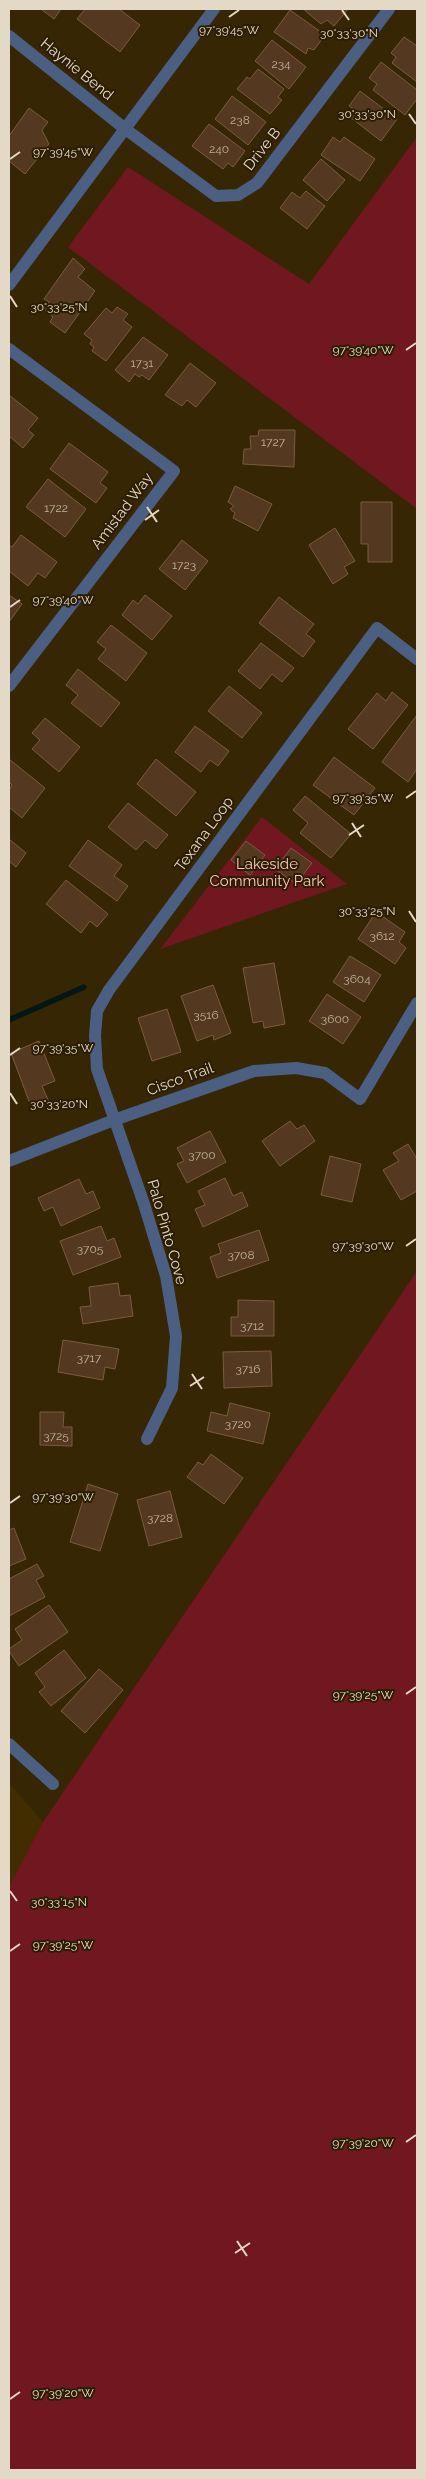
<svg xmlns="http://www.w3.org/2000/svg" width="426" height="2479" viewBox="0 0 426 2479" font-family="Raleway,sans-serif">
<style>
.built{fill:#422d00}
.green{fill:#71171f}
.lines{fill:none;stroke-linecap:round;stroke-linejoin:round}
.stream{stroke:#031718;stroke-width:5.5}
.building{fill:#54381f;stroke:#795b41}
.street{stroke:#4a5f82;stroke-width:12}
.ticks{fill:none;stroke:#e4d9c6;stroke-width:2}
.labels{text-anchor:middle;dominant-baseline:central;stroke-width:4;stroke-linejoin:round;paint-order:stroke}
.number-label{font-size:12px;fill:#c0b19c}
.street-label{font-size:15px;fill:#e4d9c6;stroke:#2b1d04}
.park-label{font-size:15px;fill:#ffc4c2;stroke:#2b1d04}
.ticks-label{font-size:12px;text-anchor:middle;fill:#e4d9c6;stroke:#2b1d04;stroke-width:4;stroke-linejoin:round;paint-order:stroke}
</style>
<rect width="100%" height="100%" fill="#372603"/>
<path class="built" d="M 9,1783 L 43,1822 L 9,1887 Z"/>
<g class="green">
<path d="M 417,137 L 417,509 L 68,247 L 128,167 L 309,284 Z"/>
<path d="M 262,817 L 347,884 L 160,949 Z"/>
<path d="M 417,1271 L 417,2470 L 9,2470 L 9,1887 L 43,1822 Z"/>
</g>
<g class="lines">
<path class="stream" d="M 9,1020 L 84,987"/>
</g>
<g class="building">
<path d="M 41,9 L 61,9 L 54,19 Z"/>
<path d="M 85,9 L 119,9 L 140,25 L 120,52 L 77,19 Z"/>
<path d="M 303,9 L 348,9 L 334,26 L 327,20 L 321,24 Z"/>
<path d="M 290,10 L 325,35 L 314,50 L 308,48 L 306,54 L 274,32 Z"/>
<path d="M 404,37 L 417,46 L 417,82 L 392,63 L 396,57 L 391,53 Z"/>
<path d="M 272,40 L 306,67 L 289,89 L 255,61 Z"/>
<path d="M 381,62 L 417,90 L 417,99 L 405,115 L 373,90 L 377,84 L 369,78 Z"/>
<path d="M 258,69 L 284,89 L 278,97 L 282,100 L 270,114 L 237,89 L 247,77 L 250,79 Z"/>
<path d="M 360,91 L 397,119 L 381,141 L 350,117 L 355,110 L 349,106 Z"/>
<path d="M 232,96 L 266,122 L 248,145 L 215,119 Z"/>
<path d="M 29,108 L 48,122 L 42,130 L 49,144 L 25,174 L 9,161 L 9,136 Z"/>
<path d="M 209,124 L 245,151 L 233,167 L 228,163 L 223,169 L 192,146 Z"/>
<path d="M 333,137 L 340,142 L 344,137 L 375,159 L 360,181 L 321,155 Z"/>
<path d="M 321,159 L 345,180 L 327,201 L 303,180 Z"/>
<path d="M 306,191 L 325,206 L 307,229 L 280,208 L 292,192 L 300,198 Z"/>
<path d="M 73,258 L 85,269 L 78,277 L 95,291 L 65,333 L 50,322 L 53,317 L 44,309 L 49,302 L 44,299 Z"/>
<path d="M 117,307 L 128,314 L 123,320 L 132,327 L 106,361 L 92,351 L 94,347 L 90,344 L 92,340 L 84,334 L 106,308 L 112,313 Z"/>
<path d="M 143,337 L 168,355 L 149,380 L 142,375 L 139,377 L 135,374 L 129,382 L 115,370 Z"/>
<path d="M 190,363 L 216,383 L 196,407 L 187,400 L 182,406 L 165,395 Z"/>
<path d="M 9,395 L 38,418 L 28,430 L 34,435 L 23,448 L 9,436 Z"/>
<path d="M 259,430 L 295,430 L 294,467 L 243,464 L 244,449 L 251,449 L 250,436 L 258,436 Z"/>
<path d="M 69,443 L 108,472 L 100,483 L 107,488 L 96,503 L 50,469 Z"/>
<path d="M 48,479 L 86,509 L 65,537 L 26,507 Z"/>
<path d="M 235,486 L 272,504 L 258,531 L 233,518 L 235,513 L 230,509 L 234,506 L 228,502 Z"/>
<path d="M 361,502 L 392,502 L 392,562 L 368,562 L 368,544 L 361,544 Z"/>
<path d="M 335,528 L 355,561 L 344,567 L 348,574 L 333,584 L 309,545 Z"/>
<path d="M 21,535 L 57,562 L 45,578 L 38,573 L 28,586 L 9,571 L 9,545 L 12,547 Z"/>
<path d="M 182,540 L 208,561 L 185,590 L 159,569 Z"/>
<path d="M 9,595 L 22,604 L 9,622 Z"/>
<path d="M 145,595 L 172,616 L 152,640 L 122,615 L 133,600 L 138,604 Z"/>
<path d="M 279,597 L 314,624 L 306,634 L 315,641 L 303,657 L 259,623 Z"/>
<path d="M 111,625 L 147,653 L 126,681 L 98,659 L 106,649 L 97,642 Z"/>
<path d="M 261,643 L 294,668 L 282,682 L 272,674 L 260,689 L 238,671 Z"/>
<path d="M 78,669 L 120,703 L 101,727 L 71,703 L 78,695 L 66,685 Z"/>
<path d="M 229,686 L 262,713 L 242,738 L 208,711 Z"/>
<path d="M 392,692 L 408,705 L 373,749 L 348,729 L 377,693 L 386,701 Z"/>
<path d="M 417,715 L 417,769 L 408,782 L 382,762 Z"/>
<path d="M 45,718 L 80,747 L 59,772 L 32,749 L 40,740 L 32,733 Z"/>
<path d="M 195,726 L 229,751 L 218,766 L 210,760 L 201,772 L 175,752 Z"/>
<path d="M 334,757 L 375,788 L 354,815 L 313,785 Z"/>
<path d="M 9,759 L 45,788 L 22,818 L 9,807 L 9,790 L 12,785 L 9,782 Z"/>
<path d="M 156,759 L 196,792 L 176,816 L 137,784 Z"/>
<path d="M 305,796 L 351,834 L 331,858 L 300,833 L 308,823 L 293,810 Z"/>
<path d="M 128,803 L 168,835 L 156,849 L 145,840 L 136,850 L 108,827 Z"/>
<path d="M 9,839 L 26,853 L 16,867 L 9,861 Z"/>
<path d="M 88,840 L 122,865 L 114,876 L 128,886 L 117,901 L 69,866 Z"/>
<path d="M 246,841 L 265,855 L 250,875 L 231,860 Z"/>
<path d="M 291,848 L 312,863 L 296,884 L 275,869 Z"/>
<path d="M 66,880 L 108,914 L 97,927 L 90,921 L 81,933 L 46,904 Z"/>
<path d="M 376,912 L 405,932 L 399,942 L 406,948 L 395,964 L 358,939 Z"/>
<path d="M 350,956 L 381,975 L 364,1002 L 333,982 Z"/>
<path d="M 274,963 L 285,1024 L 264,1028 L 263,1021 L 253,1023 L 243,968 Z"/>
<path d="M 213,985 L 231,1033 L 214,1040 L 213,1035 L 197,1041 L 181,996 Z"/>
<path d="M 327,994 L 361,1017 L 343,1044 L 309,1021 Z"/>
<path d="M 167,1009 L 181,1052 L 152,1061 L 138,1018 Z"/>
<path d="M 39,1041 L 55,1081 L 42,1086 L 49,1102 L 32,1109 L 11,1053 Z"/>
<path d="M 290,1121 L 297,1129 L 304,1125 L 315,1141 L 280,1166 L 262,1141 Z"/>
<path d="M 210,1131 L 226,1162 L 187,1183 L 177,1164 L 184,1161 L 177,1148 Z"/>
<path d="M 408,1144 L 417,1159 L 417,1191 L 401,1200 L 383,1170 L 399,1161 L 393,1153 Z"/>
<path d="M 330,1156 L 361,1164 L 352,1202 L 321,1195 Z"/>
<path d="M 225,1178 L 233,1196 L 242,1192 L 248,1206 L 203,1227 L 195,1209 L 205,1205 L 198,1191 Z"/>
<path d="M 79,1179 L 86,1194 L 93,1191 L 100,1208 L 61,1226 L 53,1207 L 44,1211 L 38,1198 Z"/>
<path d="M 101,1226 L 107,1241 L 114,1238 L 121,1257 L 73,1275 L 60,1241 Z"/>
<path d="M 259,1230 L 269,1260 L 217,1278 L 210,1257 L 221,1253 L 218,1244 Z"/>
<path d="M 118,1283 L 120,1296 L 130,1295 L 133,1316 L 83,1324 L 80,1307 L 91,1306 L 89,1287 Z"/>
<path d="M 238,1300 L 274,1301 L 274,1336 L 231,1336 L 231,1317 L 238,1317 Z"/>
<path d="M 63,1340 L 119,1349 L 115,1369 L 105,1367 L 103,1380 L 58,1372 Z"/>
<path d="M 271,1351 L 272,1386 L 224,1388 L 223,1352 Z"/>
<path d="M 230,1403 L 270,1413 L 263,1444 L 207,1431 L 211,1412 L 227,1416 Z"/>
<path d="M 40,1412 L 64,1412 L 63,1427 L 72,1427 L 72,1446 L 40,1445 Z"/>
<path d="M 211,1454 L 243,1478 L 224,1504 L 187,1477 L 198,1462 L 203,1465 Z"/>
<path d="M 88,1484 L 118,1494 L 100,1551 L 70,1542 Z"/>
<path d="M 170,1491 L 182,1537 L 149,1546 L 137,1500 Z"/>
<path d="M 14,1528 L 26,1559 L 9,1566 L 9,1530 Z"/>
<path d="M 37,1564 L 44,1576 L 36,1580 L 45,1597 L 9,1616 L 9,1579 Z"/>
<path d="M 49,1605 L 68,1632 L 19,1666 L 9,1651 L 9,1649 L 22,1640 L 15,1629 Z"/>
<path d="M 64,1650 L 86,1678 L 51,1706 L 39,1692 L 45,1687 L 35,1673 Z"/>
<path d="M 99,1669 L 123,1690 L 85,1733 L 61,1711 Z"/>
</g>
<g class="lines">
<g class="street">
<path d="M 9,36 L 124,128 L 216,196 L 238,195 L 257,183 L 389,9"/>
<path d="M 9,285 L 214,9"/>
<path d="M 9,349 L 174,471 L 9,686"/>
<path d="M 9,1161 L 114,1120 L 254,1071 L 296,1068 L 325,1073 L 360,1099 L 417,1003"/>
<path d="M 147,1439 L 172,1388 L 176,1336 L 166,1276 L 144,1204 L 97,1069 L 95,1036 L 97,1011 L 109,990 L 377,628 L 417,659"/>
<path d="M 9,1744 L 53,1784"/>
</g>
</g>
<path class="ticks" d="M 342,10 L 349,20M 229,17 L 239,10M 409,114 L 416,124M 10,159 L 20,152M 10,296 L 17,307M 406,350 L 416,343M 147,507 L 157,522M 145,520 L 159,510M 10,607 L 20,600M 406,798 L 416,791M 352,823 L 361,837M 349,835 L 364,825M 409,911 L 416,922M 10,1055 L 20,1048M 10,1093 L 17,1104M 406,1246 L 416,1239M 192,1374 L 202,1389M 190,1386 L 204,1377M 10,1503 L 20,1496M 406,1694 L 416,1687M 10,1891 L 17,1901M 10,1951 L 20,1944M 406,2142 L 416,2135M 237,2241 L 247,2256M 235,2253 L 250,2243M 10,2399 L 20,2392"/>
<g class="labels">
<g class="number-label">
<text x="281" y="64">234</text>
<text x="240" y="120">238</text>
<text x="219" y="149">240</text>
<text x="142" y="363">1731</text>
<text x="273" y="442">1727</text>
<text x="56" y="508">1722</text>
<text x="184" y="565">1723</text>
<text x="382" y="936">3612</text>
<text x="357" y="979">3604</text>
<text x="206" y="1015">3516</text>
<text x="335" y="1019">3600</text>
<text x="202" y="1155">3700</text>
<text x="90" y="1249">3705</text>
<text x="241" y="1255">3708</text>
<text x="252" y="1326">3712</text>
<text x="89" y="1358">3717</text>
<text x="248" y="1369">3716</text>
<text x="238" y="1424">3720</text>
<text x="56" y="1436">3725</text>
<text x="160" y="1518">3728</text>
</g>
<g class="street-label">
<text transform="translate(77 69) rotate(39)">Haynie Bend</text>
<text transform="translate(262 149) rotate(-52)">Drive B</text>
<text transform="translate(122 511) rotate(-53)">Amistad Way</text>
<text transform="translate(204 834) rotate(-54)">Texana Loop</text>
<text transform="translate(180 1079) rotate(-20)">Cisco Trail</text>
<text transform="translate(167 1232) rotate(74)">Palo Pinto Cove</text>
</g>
<g class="park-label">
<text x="267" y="864">Lakeside<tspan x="267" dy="17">Community Park</tspan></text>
</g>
</g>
<g class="ticks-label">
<text x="229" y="34">97°39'45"W</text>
<text x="349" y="37">30°33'30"N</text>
<text x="367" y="118">30°33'30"N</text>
<text x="63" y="156">97°39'45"W</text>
<text x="59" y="311">30°33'25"N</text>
<text x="363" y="354">97°39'40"W</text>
<text x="63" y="604">97°39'40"W</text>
<text x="363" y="802">97°39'35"W</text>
<text x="367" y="915">30°33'25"N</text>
<text x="63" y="1052">97°39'35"W</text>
<text x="59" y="1108">30°33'20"N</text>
<text x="363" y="1250">97°39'30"W</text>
<text x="63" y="1501">97°39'30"W</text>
<text x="363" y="1699">97°39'25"W</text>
<text x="59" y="1906">30°33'15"N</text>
<text x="63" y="1949">97°39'25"W</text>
<text x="363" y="2147">97°39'20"W</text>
<text x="63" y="2397">97°39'20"W</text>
</g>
<rect width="426" height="2479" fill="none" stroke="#e4d9c6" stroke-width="20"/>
</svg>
